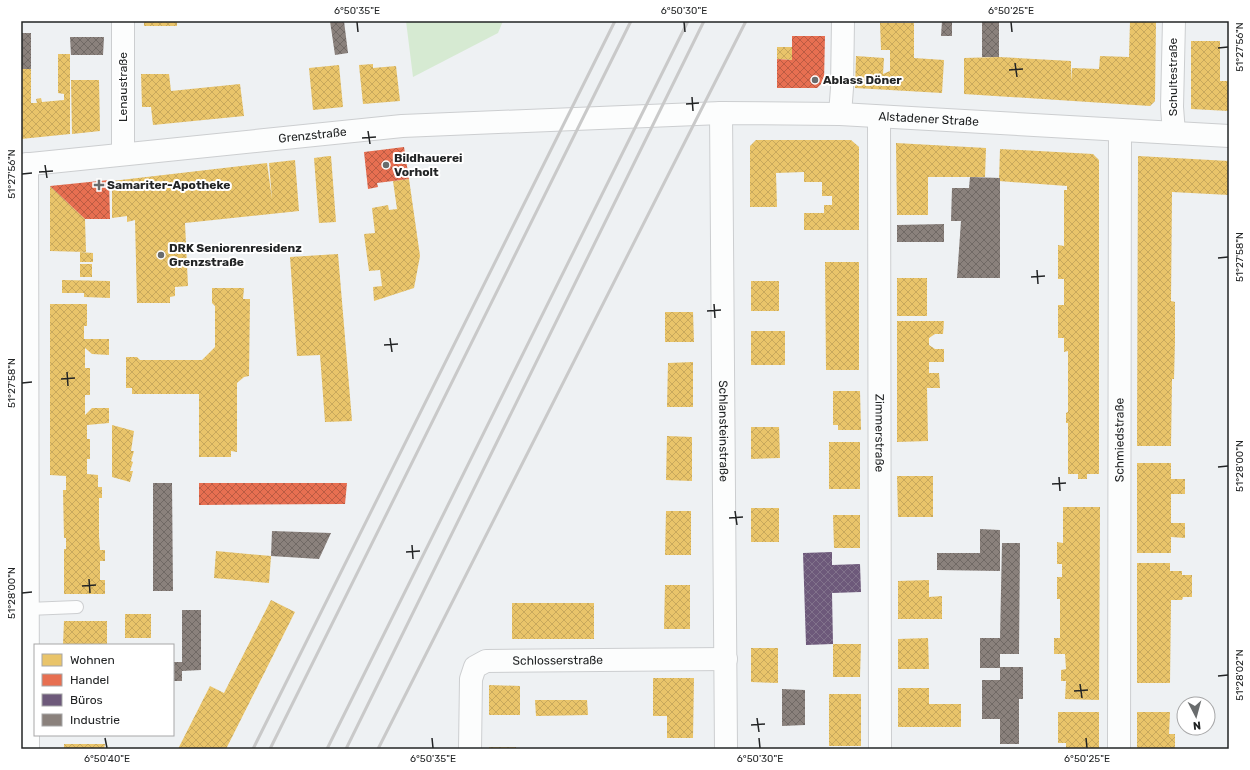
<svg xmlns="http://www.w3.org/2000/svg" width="1250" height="770" viewBox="0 0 1250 770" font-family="Rubik,sans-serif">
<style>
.grass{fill:#d6ead2}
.homes{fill:url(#homes-cross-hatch)}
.shops{fill:url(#shops-cross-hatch)}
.offices{fill:url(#offices-cross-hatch)}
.industry{fill:url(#industry-cross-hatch)}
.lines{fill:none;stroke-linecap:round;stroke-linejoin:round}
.lane-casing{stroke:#ccced0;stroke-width:14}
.street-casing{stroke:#ccced0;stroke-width:24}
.secondary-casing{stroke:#ccced0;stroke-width:24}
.lane{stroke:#fcfdfd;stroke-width:12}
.street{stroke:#fcfdfd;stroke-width:22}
.secondary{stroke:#fcfdfd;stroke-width:22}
.rail{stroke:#c9c9c9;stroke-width:3}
.ticks{fill:none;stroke:#222425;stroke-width:1.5}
.poi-dot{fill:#696c6d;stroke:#fff;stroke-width:1.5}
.labels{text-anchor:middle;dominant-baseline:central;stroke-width:4;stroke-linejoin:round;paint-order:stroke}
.street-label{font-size:12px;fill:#222425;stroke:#fff}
.poi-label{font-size:12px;font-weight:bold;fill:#222425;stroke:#fff;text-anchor:start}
.neatline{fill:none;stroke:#222425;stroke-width:1.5}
.ticks-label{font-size:10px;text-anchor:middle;fill:#222425}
</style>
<defs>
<pattern id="homes-cross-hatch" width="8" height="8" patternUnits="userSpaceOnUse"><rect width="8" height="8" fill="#e9c46a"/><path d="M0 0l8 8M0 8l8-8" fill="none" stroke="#c8a85c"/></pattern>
<pattern id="shops-cross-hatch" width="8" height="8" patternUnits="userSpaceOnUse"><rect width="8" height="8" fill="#e76f51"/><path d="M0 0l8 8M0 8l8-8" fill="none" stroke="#bb5b43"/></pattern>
<pattern id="offices-cross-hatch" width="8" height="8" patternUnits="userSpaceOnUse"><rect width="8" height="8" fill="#6d597a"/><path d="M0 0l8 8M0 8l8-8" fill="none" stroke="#81728b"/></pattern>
<pattern id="industry-cross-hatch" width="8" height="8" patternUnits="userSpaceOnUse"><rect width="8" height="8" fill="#8a817c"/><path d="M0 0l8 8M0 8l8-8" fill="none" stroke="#706965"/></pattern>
</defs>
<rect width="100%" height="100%" fill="#eef1f3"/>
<path class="grass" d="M 406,21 L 503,21 L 498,33 L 413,77 Z"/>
<g class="homes">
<rect x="144" y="21" width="33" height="5"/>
<path d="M 1130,21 L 1156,21 L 1155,101 L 1150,106 L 964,94 L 964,58 L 999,57 L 1071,61 L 1071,82 L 1072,68 L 1099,69 L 1100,56 L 1129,57 Z"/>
<path d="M 880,23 L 914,23 L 914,58 L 944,60 L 942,93 L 855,88 L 856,56 L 884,58 L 883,74 L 890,71 L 890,50 L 881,50 Z"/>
<path d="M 1191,41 L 1220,41 L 1220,81 L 1229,81 L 1229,111 L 1191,109 Z"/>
<path d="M 777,47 L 792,47 L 792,60 L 777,59 Z"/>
<path d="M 58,54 L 70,54 L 70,134 L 21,139 L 21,69 L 31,69 L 31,103 L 37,103 L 36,99 L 41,98 L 42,102 L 64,100 L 64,94 L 58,93 Z"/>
<path d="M 373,64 L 373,68 L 396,66 L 400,101 L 363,104 L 359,65 Z"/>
<path d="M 339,65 L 343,107 L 313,110 L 309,68 Z"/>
<path d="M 141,74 L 169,74 L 171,91 L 240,84 L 244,116 L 153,125 L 151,107 L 142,107 Z"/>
<path d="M 71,80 L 99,80 L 100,131 L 72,134 Z"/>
<path d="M 756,140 L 851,140 L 859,147 L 859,230 L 804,230 L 804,213 L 824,213 L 824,205 L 832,205 L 832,196 L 822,196 L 822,182 L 804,182 L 804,172 L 776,173 L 777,207 L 750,207 L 750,146 Z"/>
<path d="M 896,143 L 986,148 L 985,177 L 928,177 L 928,215 L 897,215 Z"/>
<path d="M 1000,149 L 1093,154 L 1099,160 L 1099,474 L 1087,474 L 1087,479 L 1078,479 L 1078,474 L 1068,474 L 1068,423 L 1066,423 L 1066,413 L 1068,412 L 1068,351 L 1064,352 L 1064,338 L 1058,338 L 1058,305 L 1064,305 L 1064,279 L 1058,279 L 1058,245 L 1064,246 L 1064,190 L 1067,190 L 1067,186 L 999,181 Z"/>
<path d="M 329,156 L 331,156 L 336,222 L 319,223 L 314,158 Z"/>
<path d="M 1138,156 L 1229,161 L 1229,195 L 1172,192 L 1171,301 L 1175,302 L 1175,341 L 1174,379 L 1172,379 L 1171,446 L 1137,446 Z"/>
<path d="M 295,160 L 299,211 L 185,223 L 188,286 L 175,287 L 175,296 L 170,297 L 170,303 L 137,303 L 135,220 L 127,222 L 127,216 L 112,218 L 112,181 L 267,163 L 272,199 L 269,163 Z"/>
<path d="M 409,179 L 420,256 L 414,288 L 374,301 L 373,287 L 382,286 L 380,270 L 369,271 L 364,234 L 375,233 L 372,208 L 388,205 L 389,210 L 397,209 L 393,181 Z"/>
<path d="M 50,186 L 85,219 L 86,252 L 50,251 Z"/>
<path d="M 80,252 L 93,253 L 93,262 L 80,262 Z"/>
<path d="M 338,254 L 352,421 L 325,422 L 320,355 L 297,356 L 290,257 Z"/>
<path d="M 825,262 L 859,262 L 859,370 L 826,370 Z"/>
<rect x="80" y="264" width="12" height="13"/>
<rect x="897" y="278" width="30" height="38"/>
<path d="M 62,280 L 110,281 L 110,298 L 84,297 L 84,293 L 62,293 Z"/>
<rect x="751" y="281" width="28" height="30"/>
<path d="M 212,288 L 244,288 L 243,299 L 250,299 L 249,376 L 244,377 L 237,383 L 237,452 L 231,451 L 231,457 L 199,457 L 199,394 L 132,394 L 132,388 L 126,388 L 126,357 L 137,357 L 140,360 L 202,360 L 215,347 L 215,306 L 212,303 Z"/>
<path d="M 50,304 L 87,304 L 87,326 L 84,326 L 84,339 L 109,339 L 109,355 L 92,354 L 85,348 L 85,368 L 90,368 L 90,395 L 85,395 L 85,415 L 92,408 L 109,408 L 109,423 L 87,425 L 87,439 L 90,439 L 90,459 L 87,459 L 87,474 L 98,475 L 98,487 L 102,487 L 102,498 L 99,498 L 99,537 L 100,550 L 105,550 L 105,561 L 100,561 L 100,580 L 105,580 L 105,594 L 64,594 L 64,549 L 66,549 L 66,538 L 64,538 L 63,490 L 66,490 L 66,476 L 50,475 Z"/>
<path d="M 665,312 L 693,312 L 694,342 L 665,342 Z"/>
<path d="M 897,321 L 944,321 L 943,334 L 935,334 L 929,338 L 929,345 L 935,349 L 944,349 L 944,362 L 929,362 L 929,373 L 939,373 L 940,388 L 927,388 L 928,441 L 897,442 Z"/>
<rect x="751" y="331" width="34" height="34"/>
<path d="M 693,362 L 693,407 L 667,407 L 668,363 Z"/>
<path d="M 833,391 L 860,391 L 861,430 L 838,430 L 838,425 L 833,425 Z"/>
<path d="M 112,425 L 134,431 L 131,451 L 134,451 L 131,461 L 133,462 L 130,471 L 133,471 L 130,482 L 112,477 Z"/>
<path d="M 751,427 L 779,427 L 780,458 L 751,459 Z"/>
<path d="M 667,436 L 692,437 L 692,481 L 666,480 Z"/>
<rect x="829" y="442" width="31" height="47"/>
<path d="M 1137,463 L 1171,463 L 1171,479 L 1185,479 L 1185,494 L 1171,494 L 1171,523 L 1185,523 L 1185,538 L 1171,537 L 1171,553 L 1137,553 Z"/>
<path d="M 897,476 L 933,476 L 933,517 L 898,517 Z"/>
<path d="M 1063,507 L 1100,507 L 1099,700 L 1065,699 L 1066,681 L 1061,681 L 1061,670 L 1066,669 L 1065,654 L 1054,654 L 1054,638 L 1060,638 L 1060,599 L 1057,599 L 1057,577 L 1062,577 L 1062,564 L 1057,564 L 1057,542 L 1063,543 Z"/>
<rect x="751" y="508" width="28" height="34"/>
<path d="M 666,511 L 691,511 L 691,555 L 665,555 Z"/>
<path d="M 833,515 L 860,515 L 860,548 L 834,548 Z"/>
<path d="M 216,551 L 271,556 L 269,583 L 214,578 Z"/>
<path d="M 1137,563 L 1170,563 L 1170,571 L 1182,571 L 1182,575 L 1192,575 L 1192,597 L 1183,597 L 1182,600 L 1171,600 L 1170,683 L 1137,683 Z"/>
<path d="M 929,580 L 929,597 L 942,596 L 942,619 L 898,619 L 898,581 Z"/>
<path d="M 665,585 L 690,585 L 690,629 L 664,629 Z"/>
<path d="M 271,600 L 295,612 L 226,749 L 178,749 L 210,686 L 224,693 Z"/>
<rect x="512" y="603" width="82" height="36"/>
<rect x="125" y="614" width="26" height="24"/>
<path d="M 64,621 L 107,621 L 107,645 L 63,645 Z"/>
<path d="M 928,638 L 929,669 L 898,669 L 898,639 Z"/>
<path d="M 833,644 L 861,644 L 860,677 L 833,677 Z"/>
<path d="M 751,648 L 778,648 L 778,683 L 751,682 Z"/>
<path d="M 653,678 L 694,678 L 693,738 L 667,738 L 667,716 L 653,716 Z"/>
<path d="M 489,685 L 520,686 L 520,715 L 489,715 Z"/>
<path d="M 898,688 L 929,688 L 929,704 L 961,704 L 961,727 L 898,727 Z"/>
<rect x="829" y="694" width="32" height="52"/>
<path d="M 535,700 L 587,700 L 588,715 L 536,716 Z"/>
<path d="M 1058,712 L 1099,712 L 1099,749 L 1066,749 L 1066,743 L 1058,743 Z"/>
<path d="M 1137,712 L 1170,712 L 1169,734 L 1175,734 L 1175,749 L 1137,749 Z"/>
<path d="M 64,744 L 105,744 L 104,749 L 64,749 Z"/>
<rect x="489" y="747" width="27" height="2"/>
</g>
<g class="shops">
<path d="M 792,36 L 825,36 L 824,81 L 817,88 L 777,88 L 777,59 L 792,60 Z"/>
<path d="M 404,147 L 409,179 L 377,183 L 378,187 L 368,189 L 364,152 Z"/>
<path d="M 109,180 L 110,219 L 85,219 L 50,186 Z"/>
<path d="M 199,483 L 347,483 L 345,504 L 199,505 Z"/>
</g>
<path class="offices" d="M 832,552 L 832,565 L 860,564 L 861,592 L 832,593 L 833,644 L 806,645 L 803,553 Z"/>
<g class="industry">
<path d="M 330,21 L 344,21 L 348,53 L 335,55 Z"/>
<path d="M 942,21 L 952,21 L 952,36 L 941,36 Z"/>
<rect x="982" y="21" width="17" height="36"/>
<rect x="21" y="33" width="10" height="36"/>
<path d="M 70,37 L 104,37 L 103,55 L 71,55 Z"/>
<path d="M 970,177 L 1000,178 L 1000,278 L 957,278 L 961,221 L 951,221 L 952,188 L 969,188 Z"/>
<path d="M 944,224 L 944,242 L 897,242 L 897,225 Z"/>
<path d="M 153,483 L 172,483 L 173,591 L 153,591 Z"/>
<path d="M 980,529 L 1000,530 L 1000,571 L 937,570 L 937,553 L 980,553 Z"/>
<path d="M 272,531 L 331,533 L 319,559 L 271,556 Z"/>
<path d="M 1002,543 L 1020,543 L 1019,654 L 1000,654 L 1000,667 L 1023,667 L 1023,699 L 1019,699 L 1019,744 L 1000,744 L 1000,719 L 982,719 L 982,680 L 1000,680 L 1000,668 L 980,668 L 980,638 L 1000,638 Z"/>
<path d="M 182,610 L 201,610 L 201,670 L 182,671 L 182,681 L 173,681 L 173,662 L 182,662 Z"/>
<path d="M 782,689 L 805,690 L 805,725 L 782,726 Z"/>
</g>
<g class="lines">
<defs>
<path id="lane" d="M 28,609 L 77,607"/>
<g id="street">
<path d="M 123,21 L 123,153"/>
<path d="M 1174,21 L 1172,107 L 1174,133"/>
<path id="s1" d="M 721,113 L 726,749"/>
<path d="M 840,114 L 842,88 L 843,21"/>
<path id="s2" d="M 879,117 L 880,749"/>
<path d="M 27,164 L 28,749"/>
<path id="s3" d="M 470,749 L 471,679 L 475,667 L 486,661 L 726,659"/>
<path id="s4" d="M 1119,749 L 1120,130"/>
</g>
<g id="secondary">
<path id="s5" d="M 21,165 L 402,126 L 721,113 L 840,114 L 1229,136"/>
</g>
</defs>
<use href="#lane" class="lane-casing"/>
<use href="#street" class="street-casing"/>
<use href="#secondary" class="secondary-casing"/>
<use href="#lane" class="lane"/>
<use href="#street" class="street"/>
<use href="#secondary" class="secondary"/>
<g class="rail">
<path d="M 253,749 L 615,21"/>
<path d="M 270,749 L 631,21"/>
<path d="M 327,749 L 688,21"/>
<path d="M 346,749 L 704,21"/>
<path d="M 378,749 L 746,21"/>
</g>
</g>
<path class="ticks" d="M 357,22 L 358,32M 684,22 L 685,32M 1011,22 L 1012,32M 1218,48 L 1228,47M 1015,63 L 1017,77M 1009,70 L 1023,69M 692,97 L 693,111M 686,104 L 699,103M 368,131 L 370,144M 362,138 L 376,137M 45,165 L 47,178M 39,172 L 53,171M 22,174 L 32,173M 1218,258 L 1228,257M 1037,270 L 1038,284M 1031,277 L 1045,276M 714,304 L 715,318M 707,311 L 721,310M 390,338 L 392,352M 384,345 L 398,344M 67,372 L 68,386M 61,379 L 75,378M 22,383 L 32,382M 1218,467 L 1228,466M 1059,477 L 1060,491M 1052,484 L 1066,483M 735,511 L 737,525M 729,518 L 743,517M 412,545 L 413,559M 406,552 L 420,551M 89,579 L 90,593M 82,586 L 96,585M 22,593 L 32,592M 1218,676 L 1228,675M 1080,684 L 1082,698M 1074,691 L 1088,690M 757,718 L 759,732M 751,725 L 765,724M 105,738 L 107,748M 432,738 L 433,748M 759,738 L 760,748M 1086,738 L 1087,748"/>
<g class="poi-dot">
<circle cx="815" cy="80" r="4"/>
<circle cx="386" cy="165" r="4"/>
<path d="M97 179h4v4h4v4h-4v4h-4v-4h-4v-4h4z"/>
<circle cx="161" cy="255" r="4"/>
</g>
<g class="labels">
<g class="street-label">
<text transform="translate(1173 77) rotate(-90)">Schultestraße</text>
<text transform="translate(123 87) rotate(-90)">Lenaustraße</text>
<text stroke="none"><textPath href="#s5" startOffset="910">Alstadener Straße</textPath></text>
<text stroke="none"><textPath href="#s5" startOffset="293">Grenzstraße</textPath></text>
<text stroke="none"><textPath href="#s1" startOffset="318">Schlansteinstraße</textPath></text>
<text stroke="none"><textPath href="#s2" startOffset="316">Zimmerstraße</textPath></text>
<text stroke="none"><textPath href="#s4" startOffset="309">Schmiedstraße</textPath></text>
<text stroke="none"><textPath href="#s3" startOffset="167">Schlosserstraße</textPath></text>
</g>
<g class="poi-label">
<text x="823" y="80">Ablass Döner</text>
<text x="394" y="158">Bildhauerei<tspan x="394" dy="14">Vorholt</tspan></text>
<text x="107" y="185">Samariter-Apotheke</text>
<text x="169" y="248">DRK Seniorenresidenz<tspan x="169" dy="14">Grenzstraße</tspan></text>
</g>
</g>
<rect width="1250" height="770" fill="none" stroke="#ffffff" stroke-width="44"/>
<rect x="34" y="644" width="140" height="92" fill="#ffffff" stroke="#a7a7a8"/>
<rect x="42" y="654" width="20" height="12" fill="#e9c46a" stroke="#a7a7a8"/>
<text x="70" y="664" font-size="12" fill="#222425">Wohnen</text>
<rect x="42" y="674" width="20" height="12" fill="#e76f51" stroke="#a7a7a8"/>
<text x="70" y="684" font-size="12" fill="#222425">Handel</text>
<rect x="42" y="694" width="20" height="12" fill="#6d597a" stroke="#a7a7a8"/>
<text x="70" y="704" font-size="12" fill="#222425">Büros</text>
<rect x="42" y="714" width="20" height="12" fill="#8a817c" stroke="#a7a7a8"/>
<text x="70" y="724" font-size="12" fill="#222425">Industrie</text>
<g transform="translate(1196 716) rotate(174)"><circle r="19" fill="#ffffff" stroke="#a7a7a8"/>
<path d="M0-3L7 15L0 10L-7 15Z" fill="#696c6d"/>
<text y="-6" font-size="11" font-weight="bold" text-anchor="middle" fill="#222425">N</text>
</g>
<rect x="22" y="22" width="1206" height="726" class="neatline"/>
<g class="ticks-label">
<text x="357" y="14">6°50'35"E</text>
<text x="684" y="14">6°50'30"E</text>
<text x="1011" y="14">6°50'25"E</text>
<text transform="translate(1239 47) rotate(-90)" y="4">51°27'56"N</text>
<text transform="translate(11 174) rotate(-90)" y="4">51°27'56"N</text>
<text transform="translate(1239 257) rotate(-90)" y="4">51°27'58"N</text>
<text transform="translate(11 383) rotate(-90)" y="4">51°27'58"N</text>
<text transform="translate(1239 466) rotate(-90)" y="4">51°28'00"N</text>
<text transform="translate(11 593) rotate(-90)" y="4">51°28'00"N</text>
<text transform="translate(1239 675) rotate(-90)" y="4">51°28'02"N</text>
<text x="107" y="762">6°50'40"E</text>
<text x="433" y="762">6°50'35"E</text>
<text x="760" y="762">6°50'30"E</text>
<text x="1087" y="762">6°50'25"E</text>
</g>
</svg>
